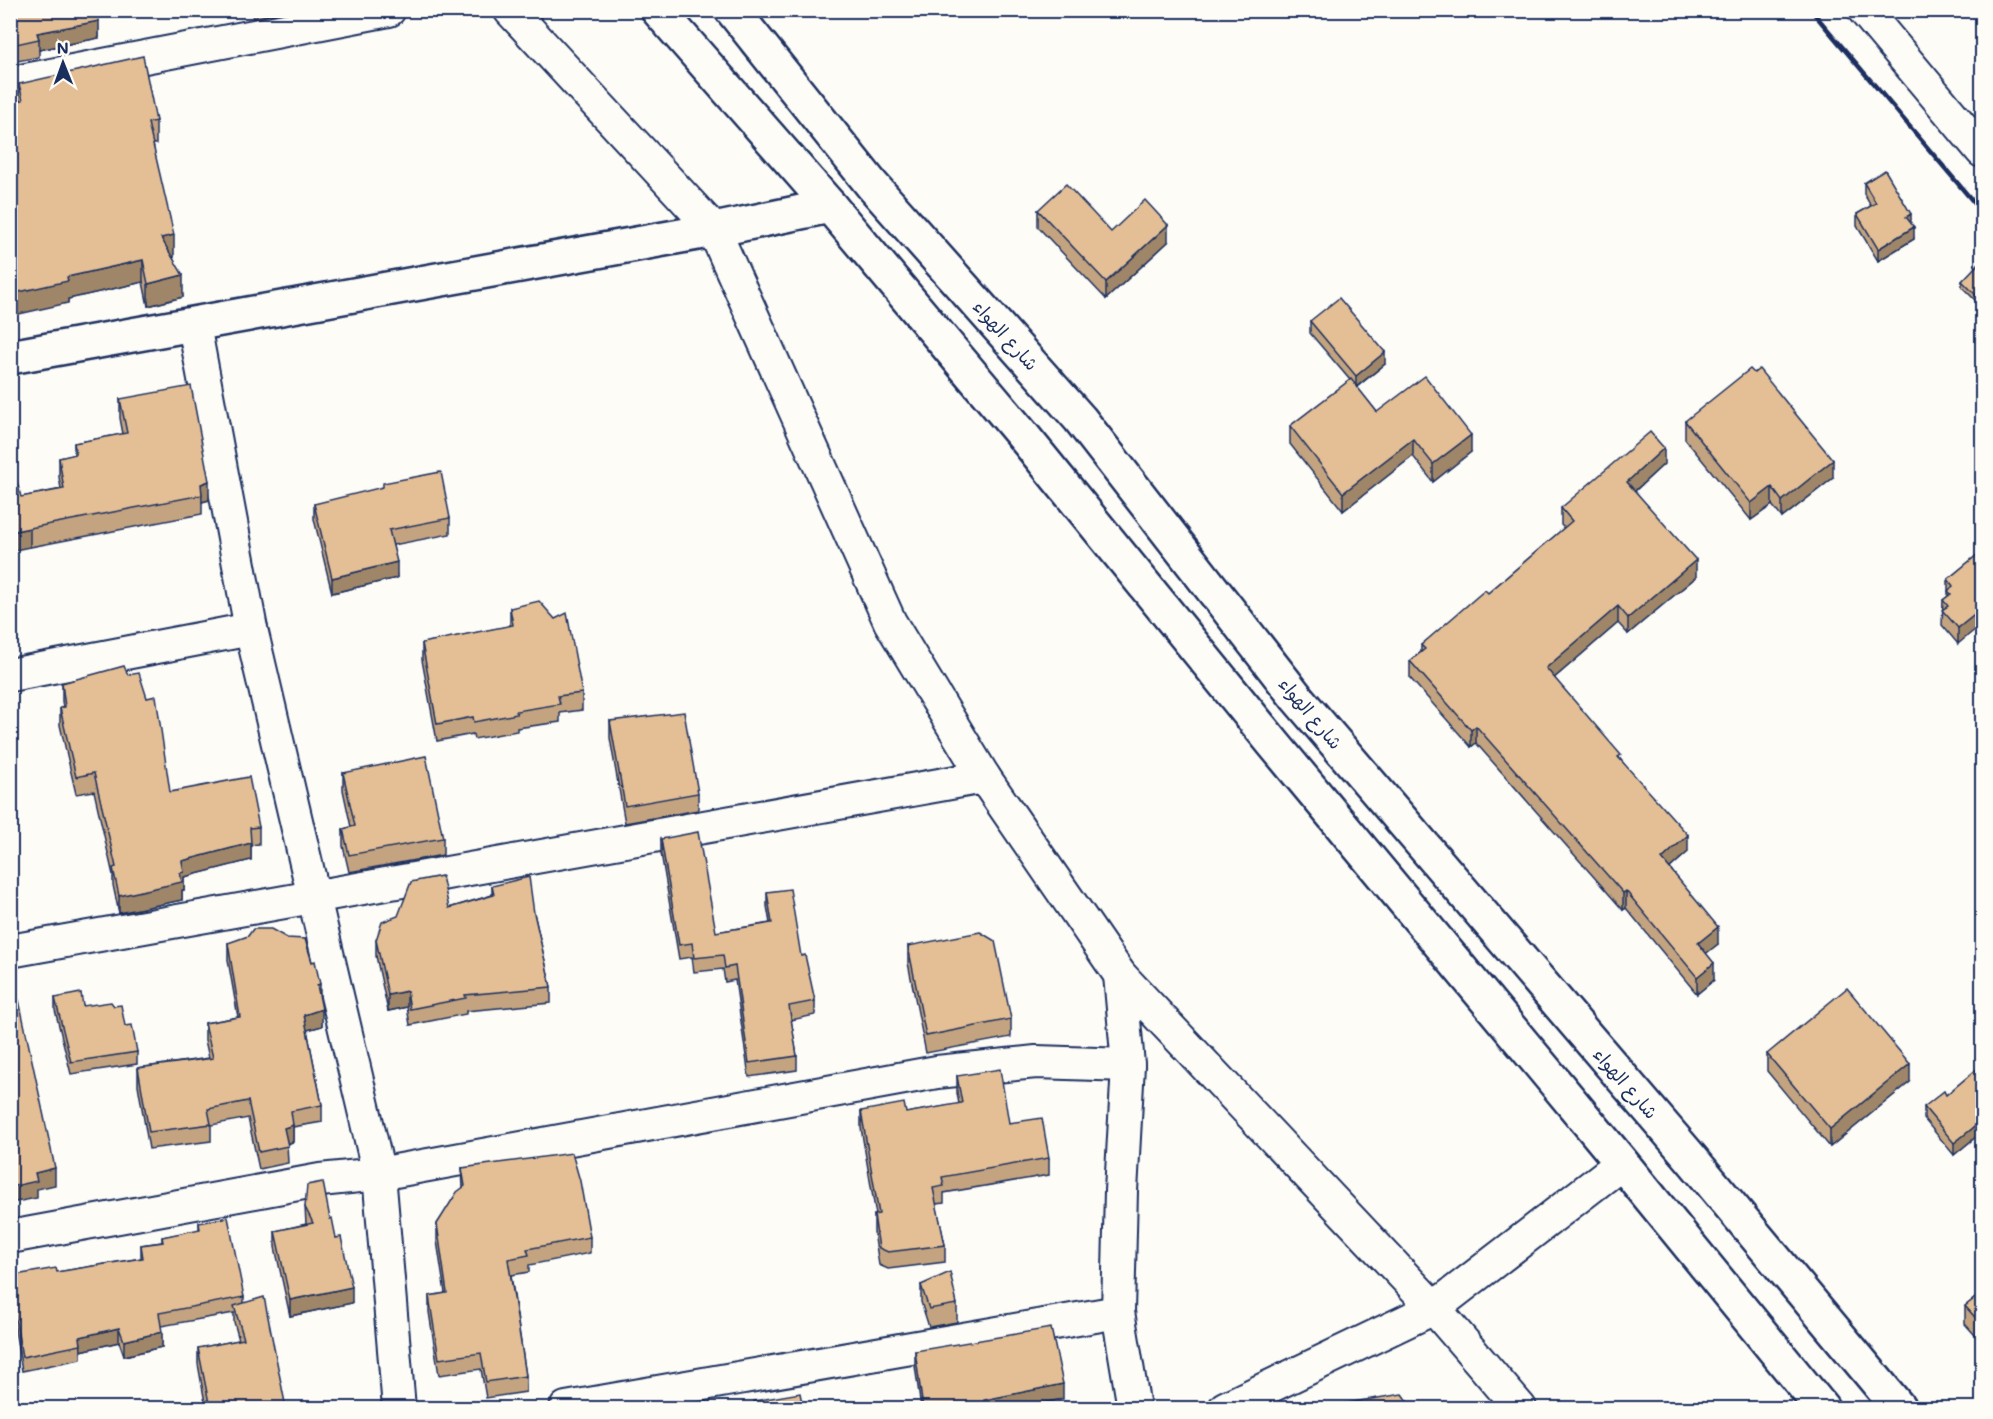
<svg xmlns="http://www.w3.org/2000/svg" width="1993" height="1419" viewBox="0 0 1993 1419" font-family="Mali,'Playpen Sans Arabic',sans-serif">
<style>
.lines{fill:none;stroke-linecap:round;stroke-linejoin:round}
.street-casing{stroke:#1b2f5e;stroke-width:36}
.secondary-casing{stroke:#1b2f5e;stroke-width:38}
.primary-casing{stroke:#1b2f5e;stroke-width:38}
.street{stroke:#fdfcf7;stroke-width:32}
.secondary{stroke:#fdfcf7;stroke-width:33}
.primary{stroke:#fdfcf7;stroke-width:33}
.rail{stroke:#1b2f5e;stroke-width:4.5}
.wall{fill:#c4a480;stroke:#1b2f5e;stroke-width:1.5}
.shaded-wall{fill:#a08668;stroke:#1b2f5e;stroke-width:1.5}
.building{fill:#e4bf95;stroke:#1b2f5e;stroke-width:1.5}
.labels{text-anchor:middle;dominant-baseline:central;stroke-width:4.5;stroke-linejoin:round;paint-order:stroke}
.street-label{font-size:18px;fill:#1b2f5e;stroke:#fdfcf7}
</style>
<rect width="100%" height="100%" fill="#fdfcf7"/>
<filter id="ink" filterUnits="userSpaceOnUse"><feTurbulence type="fractalNoise" baseFrequency=".0167" numOctaves="2"/><feDisplacementMap in="SourceGraphic" scale="12" xChannelSelector="R" yChannelSelector="G"/><feConvolveMatrix kernelMatrix="1 2 1 2 8 2 1 2 1" color-interpolation-filters="sRGB"/></filter>
<g filter="url(#ink)">
<g class="lines">
<defs>
<g id="street">
<path d="M 510,10 L 714,230 L 890,622 L 984,777 L 1120,975 L 1434,1308 L 1520,1408"/>
<path d="M 1864,10 L 1982,151"/>
<path d="M 10,83 L 389,10"/>
<path d="M 194,325 L 251,629 L 379,1174 L 399,1408"/>
<path d="M 10,675 L 251,629"/>
<path d="M 10,951 L 984,777"/>
<path d="M 1120,975 L 1128,1065 L 1121,1191 L 1118,1312 L 1134,1408"/>
<path d="M 10,1237 L 320,1180 L 379,1174 L 937,1072 L 1036,1062 L 1128,1065"/>
<path d="M 566,1408 L 1118,1312"/>
<path d="M 1225,1408 L 1434,1308 L 1622,1163"/>
</g>
<path id="secondary" d="M 10,357 L 714,230 L 830,206"/>
<g id="primary">
<path d="M 658,10 L 830,206 L 1025,438 L 1273,743 L 1622,1163 L 1822,1408"/>
<path d="M 732,10 L 872,185 L 1080,419 L 1297,698 L 1690,1157 L 1899,1408"/>
</g>
</defs>
<use href="#street" class="street-casing"/>
<use href="#secondary" class="secondary-casing"/>
<use href="#primary" class="primary-casing"/>
<use href="#street" class="street"/>
<use href="#secondary" class="secondary"/>
<use href="#primary" class="primary"/>
<path class="rail" d="M 1811,10 L 1982,212"/>
</g>
<g class="wall">
<path d="M 10,10 L 121,10 L 121,12 L 98,17 L 99,38 L 39,50 L 39,57 L 12,62 L 10,57 Z"/>
<path d="M 210,10 L 291,10 L 253,18 L 252,14 L 211,13 Z"/>
<path d="M 19,84 L 156,121 L 156,144 L 153,144 L 174,257 L 173,257 L 183,297 L 148,306 L 143,282 L 68,299 L 68,303 L 19,100 Z"/>
<path d="M 1864,183 L 1911,224 L 1914,239 L 1878,261 L 1857,226 L 1857,214 L 1871,206 L 1864,194 Z"/>
<path d="M 1038,210 L 1111,232 L 1168,242 L 1106,299 L 1038,227 Z"/>
<path d="M 1983,262 L 1983,297 L 1977,302 L 1962,287 L 1962,281 Z"/>
<path d="M 1310,321 L 1385,364 L 1357,387 L 1377,412 L 1471,452 L 1433,482 L 1413,456 L 1343,511 L 1290,444 L 1290,426 L 1350,380 L 1310,333 Z"/>
<path d="M 120,399 L 209,500 L 202,502 L 202,514 L 30,547 L 21,497 L 61,489 L 59,477 L 59,458 L 74,455 L 74,443 L 123,434 L 120,418 Z"/>
<path d="M 1685,421 L 1833,478 L 1782,518 L 1772,505 L 1751,520 L 1685,439 Z"/>
<path d="M 1664,464 L 1635,491 L 1696,577 L 1628,634 L 1618,623 L 1554,678 L 1621,760 L 1688,852 L 1670,868 L 1718,944 L 1706,953 L 1714,980 L 1697,994 L 1626,908 L 1623,910 L 1476,743 L 1471,747 L 1410,678 L 1410,661 L 1421,652 L 1421,645 L 1488,593 L 1564,528 L 1561,525 L 1561,508 Z"/>
<path d="M 314,504 L 450,518 L 450,534 L 393,545 L 397,578 L 332,593 L 314,519 Z"/>
<path d="M 1983,550 L 1958,644 L 1942,625 L 1943,600 L 1948,596 L 1948,579 Z"/>
<path d="M 510,608 L 582,693 L 582,710 L 560,713 L 560,722 L 517,728 L 517,731 L 474,739 L 473,734 L 437,741 L 422,660 L 422,643 L 510,626 Z"/>
<path d="M 62,683 L 170,792 L 259,827 L 259,844 L 251,845 L 251,860 L 184,877 L 184,890 L 182,890 L 182,900 L 119,913 L 113,885 L 113,875 L 94,791 L 76,794 L 60,725 L 60,708 L 63,708 L 62,701 Z"/>
<path d="M 610,721 L 698,793 L 698,810 L 625,823 L 610,738 Z"/>
<path d="M 343,773 L 443,838 L 443,855 L 349,872 L 343,846 L 343,829 L 351,827 L 343,790 Z"/>
<path d="M 661,839 L 716,932 L 770,923 L 767,906 L 767,892 L 801,956 L 815,1001 L 815,1015 L 791,1020 L 797,1056 L 797,1070 L 749,1077 L 735,980 L 725,982 L 723,969 L 694,972 L 692,957 L 679,959 L 661,853 Z"/>
<path d="M 492,886 L 534,913 L 551,987 L 551,1003 L 466,1011 L 466,1014 L 410,1025 L 407,1007 L 388,1011 L 376,956 L 376,940 L 449,908 L 492,895 Z"/>
<path d="M 228,943 L 320,999 L 322,1026 L 307,1030 L 322,1105 L 322,1122 L 293,1127 L 293,1142 L 287,1144 L 288,1163 L 259,1169 L 248,1118 L 211,1125 L 211,1141 L 149,1149 L 138,1085 L 138,1068 L 209,1058 L 205,1040 L 205,1023 L 238,1017 L 228,960 Z"/>
<path d="M 908,946 L 1011,1019 L 1011,1037 L 926,1053 L 908,963 Z"/>
<path d="M 55,998 L 83,1006 L 125,1026 L 137,1052 L 137,1064 L 71,1074 L 55,1010 Z"/>
<path d="M 1767,1054 L 1910,1082 L 1830,1147 L 1767,1071 Z"/>
<path d="M 1983,1064 L 1983,1131 L 1954,1155 L 1924,1119 L 1924,1107 L 1946,1095 Z"/>
<path d="M 957,1076 L 1049,1158 L 1049,1175 L 944,1193 L 944,1203 L 936,1204 L 945,1245 L 945,1262 L 888,1269 L 879,1265 L 874,1232 L 874,1215 L 876,1215 L 861,1128 L 861,1111 L 906,1113 L 959,1104 L 957,1093 Z"/>
<path d="M 462,1168 L 590,1237 L 590,1253 L 529,1265 L 529,1272 L 511,1275 L 526,1376 L 526,1392 L 486,1398 L 481,1369 L 439,1375 L 429,1312 L 429,1296 L 445,1293 L 437,1241 L 437,1224 L 463,1188 Z"/>
<path d="M 305,1207 L 330,1219 L 352,1303 L 290,1316 L 275,1247 L 275,1231 L 306,1224 Z"/>
<path d="M 199,1223 L 244,1297 L 244,1303 L 286,1408 L 206,1408 L 198,1364 L 198,1348 L 239,1340 L 234,1322 L 234,1313 L 161,1326 L 162,1347 L 124,1356 L 119,1342 L 81,1351 L 81,1359 L 22,1371 L 10,1301 L 10,1276 L 57,1272 L 141,1258 L 141,1245 L 162,1242 L 162,1237 L 199,1230 Z"/>
<path d="M 921,1285 L 957,1304 L 957,1322 L 929,1327 L 921,1302 Z"/>
<path d="M 1983,1292 L 1983,1344 L 1965,1324 L 1965,1306 Z"/>
<path d="M 915,1351 L 1063,1399 L 1016,1408 L 921,1408 L 915,1366 Z"/>
</g>
<g class="shaded-wall">
<path d="M 95,10 L 121,10 L 121,12 L 95,18 Z"/>
<path d="M 99,21 L 99,38 L 39,50 L 39,39 L 37,33 Z"/>
<path d="M 1911,214 L 1911,226 L 1906,217 Z"/>
<path d="M 1168,225 L 1168,242 L 1106,299 L 1106,282 Z"/>
<path d="M 1914,227 L 1914,239 L 1878,261 L 1878,249 Z"/>
<path d="M 174,235 L 174,257 L 161,260 L 161,238 Z"/>
<path d="M 143,260 L 143,282 L 68,299 L 68,303 L 10,316 L 10,294 L 67,277 Z"/>
<path d="M 183,275 L 183,297 L 148,306 L 148,284 Z"/>
<path d="M 1983,291 L 1983,297 L 1977,302 L 1977,296 Z"/>
<path d="M 1385,352 L 1385,364 L 1356,387 L 1356,376 Z"/>
<path d="M 1471,435 L 1471,452 L 1433,482 L 1433,464 Z"/>
<path d="M 1413,439 L 1413,456 L 1343,511 L 1343,493 Z"/>
<path d="M 1664,448 L 1664,464 L 1627,498 L 1627,482 Z"/>
<path d="M 1833,460 L 1833,478 L 1782,518 L 1782,501 Z"/>
<path d="M 209,481 L 209,500 L 202,502 L 201,484 Z"/>
<path d="M 1772,487 L 1772,505 L 1751,520 L 1751,503 Z"/>
<path d="M 30,528 L 30,547 L 10,551 L 10,532 Z"/>
<path d="M 1696,560 L 1696,577 L 1628,634 L 1628,618 Z"/>
<path d="M 397,562 L 397,578 L 332,593 L 332,578 Z"/>
<path d="M 1618,606 L 1618,623 L 1546,685 L 1546,668 Z"/>
<path d="M 1983,608 L 1983,623 L 1958,644 L 1958,628 Z"/>
<path d="M 1476,726 L 1476,743 L 1471,747 L 1471,730 Z"/>
<path d="M 1688,835 L 1688,852 L 1662,875 L 1662,859 Z"/>
<path d="M 251,843 L 251,860 L 184,877 L 184,890 L 182,890 L 182,900 L 119,913 L 119,896 L 180,873 L 182,861 Z"/>
<path d="M 1626,891 L 1626,908 L 1623,910 L 1623,893 Z"/>
<path d="M 1718,927 L 1718,944 L 1698,960 L 1698,943 Z"/>
<path d="M 1714,963 L 1714,980 L 1697,994 L 1697,977 Z"/>
<path d="M 320,984 L 320,1001 L 317,985 Z"/>
<path d="M 407,991 L 407,1007 L 388,1011 L 388,995 Z"/>
<path d="M 322,1009 L 322,1026 L 304,1031 L 304,1015 Z"/>
<path d="M 1910,1064 L 1910,1082 L 1830,1147 L 1830,1129 Z"/>
<path d="M 1983,1120 L 1983,1131 L 1954,1155 L 1954,1143 Z"/>
<path d="M 293,1125 L 293,1142 L 284,1144 L 284,1128 Z"/>
<path d="M 55,1168 L 55,1185 L 37,1189 L 37,1198 L 10,1203 L 10,1187 L 35,1173 Z"/>
<path d="M 352,1287 L 352,1303 L 290,1316 L 290,1300 Z"/>
<path d="M 119,1328 L 119,1342 L 81,1351 L 80,1337 Z"/>
<path d="M 162,1332 L 162,1347 L 124,1356 L 124,1341 Z"/>
<path d="M 1063,1384 L 1063,1399 L 1016,1408 L 984,1408 L 984,1400 Z"/>
</g>
<g class="building">
<path d="M 10,10 L 97,10 L 99,21 L 37,33 L 39,39 L 12,45 L 10,40 Z"/>
<path d="M 143,56 L 156,121 L 148,123 L 174,235 L 161,238 L 183,275 L 148,284 L 143,260 L 67,277 L 68,281 L 10,294 L 10,103 L 23,100 L 19,84 Z"/>
<path d="M 1885,170 L 1911,214 L 1906,217 L 1914,227 L 1878,249 L 1857,214 L 1876,203 L 1864,183 Z"/>
<path d="M 1066,184 L 1111,232 L 1145,200 L 1168,225 L 1106,282 L 1038,210 Z"/>
<path d="M 1981,261 L 1983,262 L 1983,291 L 1977,296 L 1962,281 Z"/>
<path d="M 1339,298 L 1385,352 L 1356,376 L 1310,321 Z"/>
<path d="M 1750,369 L 1754,373 L 1759,369 L 1833,460 L 1782,501 L 1772,487 L 1751,503 L 1685,421 Z"/>
<path d="M 1425,376 L 1471,435 L 1433,464 L 1413,439 L 1343,493 L 1290,426 L 1351,379 L 1377,412 Z"/>
<path d="M 191,386 L 209,481 L 201,484 L 202,495 L 30,528 L 10,532 L 10,455 L 21,497 L 64,489 L 59,458 L 76,454 L 74,443 L 127,433 L 120,399 Z"/>
<path d="M 1650,432 L 1664,448 L 1627,482 L 1696,560 L 1628,618 L 1618,606 L 1546,668 L 1621,755 L 1618,757 L 1688,835 L 1662,859 L 1718,927 L 1698,943 L 1714,963 L 1697,977 L 1626,891 L 1623,893 L 1476,726 L 1471,730 L 1410,661 L 1425,649 L 1421,645 L 1485,590 L 1488,593 L 1572,521 L 1561,508 Z"/>
<path d="M 441,472 L 450,518 L 389,530 L 397,562 L 332,578 L 314,504 L 383,487 L 383,483 Z"/>
<path d="M 1983,550 L 1983,608 L 1958,628 L 1942,610 L 1948,606 L 1943,600 L 1951,594 L 1948,591 L 1953,586 L 1948,579 Z"/>
<path d="M 539,601 L 555,619 L 567,613 L 582,693 L 558,696 L 560,704 L 516,711 L 517,714 L 474,722 L 473,717 L 437,724 L 422,643 L 513,625 L 510,608 Z"/>
<path d="M 124,666 L 128,675 L 139,673 L 147,698 L 156,696 L 170,792 L 249,777 L 259,827 L 250,828 L 251,843 L 182,861 L 184,872 L 180,873 L 182,882 L 119,896 L 113,868 L 116,867 L 94,773 L 76,777 L 60,708 L 65,707 L 62,683 Z"/>
<path d="M 684,712 L 698,793 L 625,806 L 610,721 Z"/>
<path d="M 426,756 L 443,838 L 349,855 L 343,829 L 355,826 L 343,773 Z"/>
<path d="M 698,832 L 716,932 L 772,923 L 767,892 L 790,889 L 801,956 L 805,955 L 815,1001 L 789,1006 L 797,1056 L 749,1063 L 735,966 L 725,968 L 723,955 L 694,958 L 692,943 L 679,945 L 661,839 Z"/>
<path d="M 442,876 L 449,908 L 494,895 L 492,886 L 529,877 L 534,913 L 551,987 L 465,995 L 466,998 L 410,1009 L 407,991 L 388,995 L 376,940 L 382,922 L 398,916 L 411,882 Z"/>
<path d="M 253,929 L 271,929 L 287,938 L 305,939 L 312,962 L 315,961 L 320,984 L 317,985 L 322,1009 L 304,1015 L 322,1105 L 291,1111 L 293,1125 L 284,1128 L 288,1146 L 259,1152 L 248,1101 L 208,1109 L 211,1124 L 149,1132 L 138,1068 L 213,1058 L 205,1023 L 240,1017 L 228,943 L 248,936 Z"/>
<path d="M 980,932 L 995,941 L 1011,1019 L 926,1036 L 908,946 Z"/>
<path d="M 10,973 L 17,1000 L 19,1000 L 55,1168 L 35,1173 L 37,1181 L 10,1187 Z"/>
<path d="M 1847,988 L 1910,1064 L 1830,1129 L 1767,1054 Z"/>
<path d="M 81,993 L 83,1006 L 111,1002 L 114,1006 L 121,1005 L 125,1026 L 132,1025 L 137,1052 L 71,1062 L 55,998 Z"/>
<path d="M 1983,1064 L 1983,1120 L 1954,1143 L 1924,1107 L 1944,1091 L 1946,1095 Z"/>
<path d="M 1000,1069 L 1009,1123 L 1042,1118 L 1049,1158 L 942,1177 L 944,1186 L 933,1188 L 945,1245 L 888,1252 L 879,1248 L 874,1215 L 879,1214 L 861,1111 L 904,1103 L 906,1113 L 962,1103 L 957,1076 Z"/>
<path d="M 572,1153 L 580,1181 L 590,1237 L 527,1249 L 529,1255 L 508,1259 L 526,1376 L 486,1382 L 481,1353 L 439,1359 L 429,1296 L 447,1293 L 437,1224 L 457,1192 L 465,1186 L 462,1168 Z"/>
<path d="M 323,1182 L 330,1219 L 332,1218 L 336,1238 L 341,1237 L 352,1287 L 290,1300 L 275,1231 L 313,1223 L 305,1207 L 307,1185 Z"/>
<path d="M 228,1217 L 244,1297 L 159,1313 L 162,1332 L 124,1341 L 119,1328 L 80,1337 L 81,1345 L 22,1357 L 10,1287 L 10,1276 L 56,1268 L 57,1272 L 143,1258 L 141,1245 L 163,1242 L 162,1237 L 200,1229 L 199,1223 Z"/>
<path d="M 950,1272 L 957,1304 L 929,1309 L 921,1285 Z"/>
<path d="M 1983,1292 L 1983,1326 L 1965,1306 Z"/>
<path d="M 264,1297 L 286,1408 L 210,1408 L 198,1348 L 244,1339 L 234,1306 Z"/>
<path d="M 1051,1328 L 1063,1384 L 984,1400 L 985,1408 L 923,1408 L 915,1351 Z"/>
<path d="M 800,1393 L 803,1408 L 756,1408 L 754,1401 Z"/>
<path d="M 1402,1394 L 1412,1408 L 1335,1408 L 1335,1405 Z"/>
</g>
</g>
<g class="labels">
<g class="street-label">
<text transform="translate(1006 335) rotate(48)">شارع الهواء</text>
<text transform="translate(1311 713) rotate(50)">شارع الهواء</text>
<text transform="translate(1626 1083) rotate(49)">شارع الهواء</text>
</g>
</g>
<rect width="1993" height="1419" fill="none" stroke="#fdfcf7" stroke-width="36"/>
<rect x="18" y="18" width="1957" height="1383" fill="none" stroke="#1b2f5e" stroke-width="2" filter="url(#ink)"/>
<g transform="translate(63 63) rotate(359)" stroke="#fdfcf7" stroke-width="4.5" paint-order="stroke">
<path d="M0-4.5L10 22L0 15L-10 22Z" fill="#1b2f5e"/>
<text y="-9" font-size="16" font-weight="bold" text-anchor="middle" fill="#1b2f5e">N</text>
</g>
</svg>
